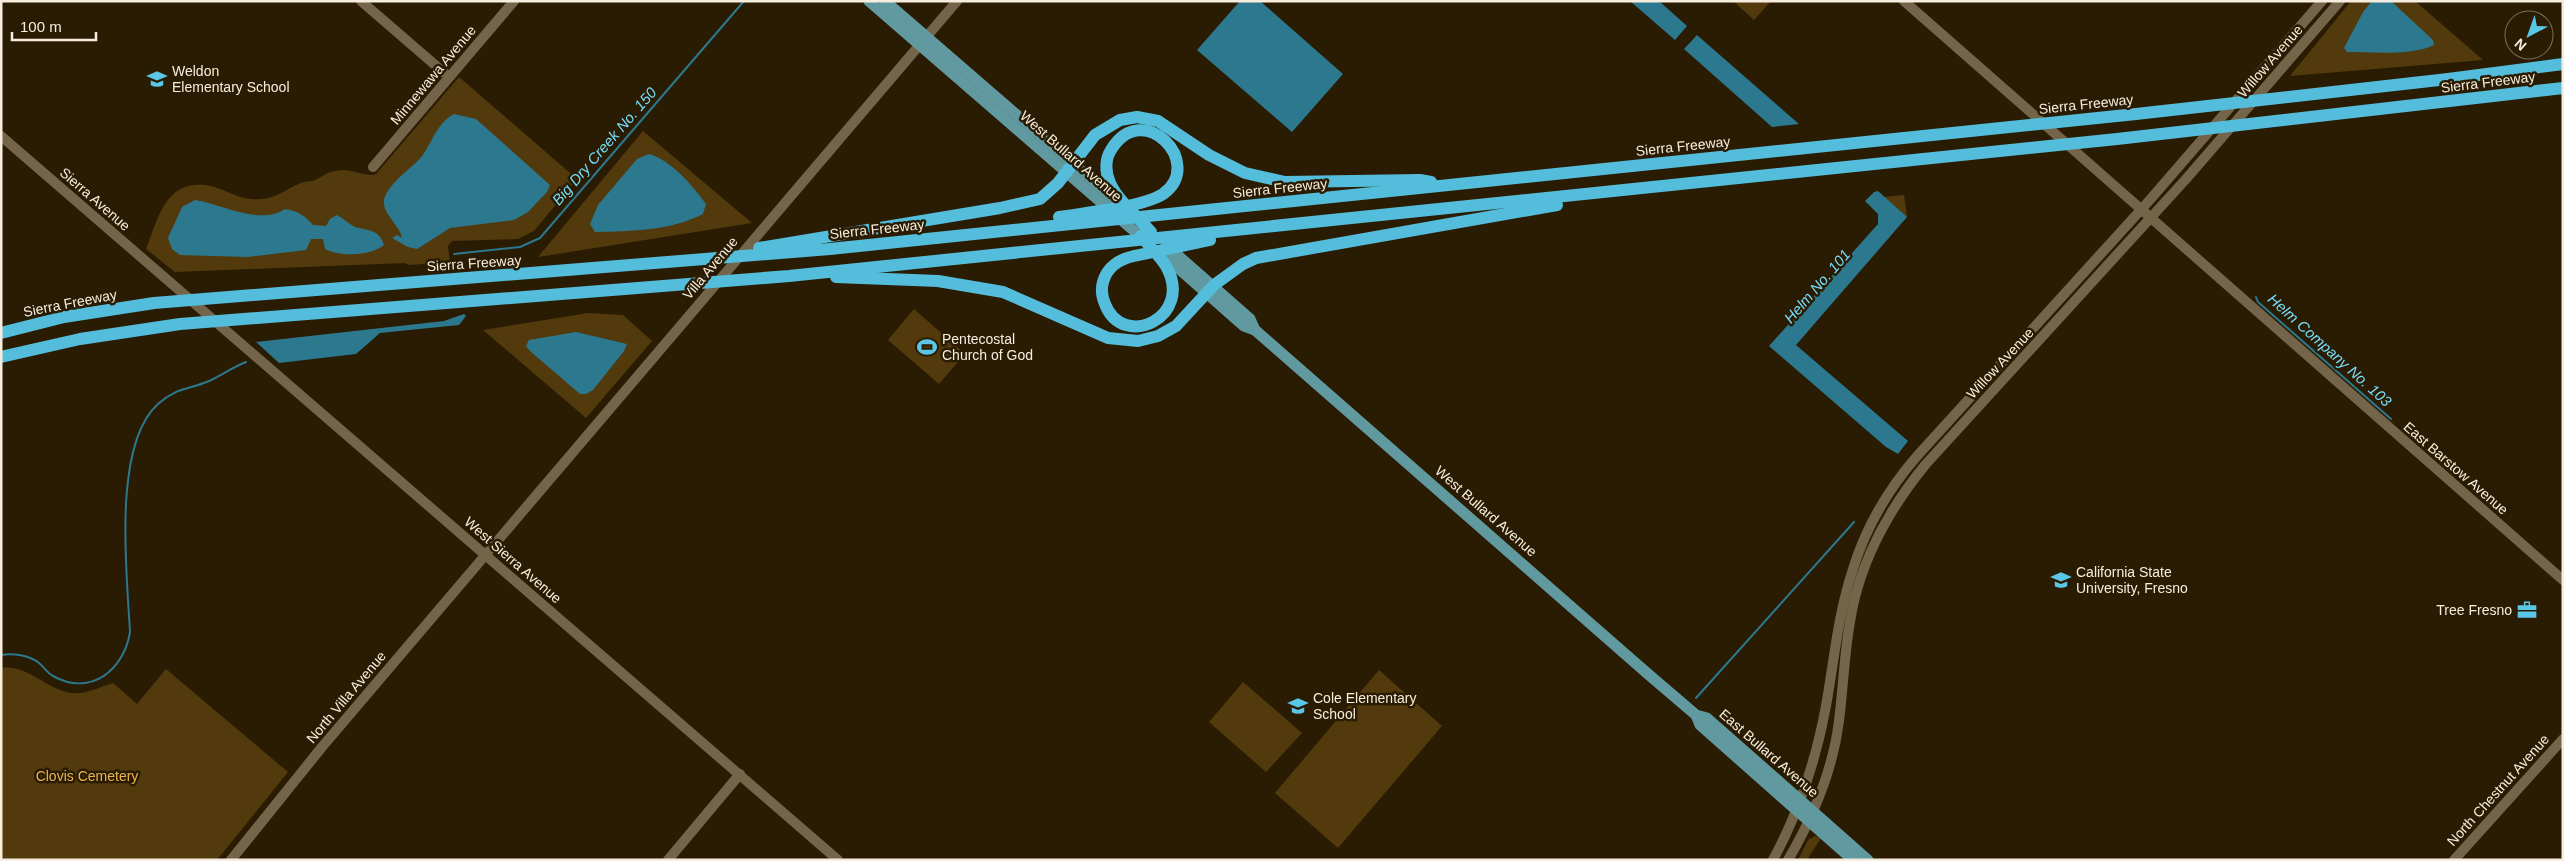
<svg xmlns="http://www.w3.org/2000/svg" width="2564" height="861" viewBox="0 0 2564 861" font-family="Helvetica,sans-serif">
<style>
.green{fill:#523a0c}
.water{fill:#2c788e}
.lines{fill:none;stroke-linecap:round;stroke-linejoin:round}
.stream{stroke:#2c788e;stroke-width:2}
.secondary{stroke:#746449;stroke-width:10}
.primary{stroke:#6199a1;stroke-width:11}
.highway{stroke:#54bddb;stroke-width:12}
.labels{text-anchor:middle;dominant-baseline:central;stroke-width:5;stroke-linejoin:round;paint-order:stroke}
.street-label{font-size:14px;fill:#f7edde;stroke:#2a1c03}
.poi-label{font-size:14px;fill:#f7edde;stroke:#2a1c03;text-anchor:start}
.park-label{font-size:14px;fill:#ebb452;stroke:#2a1c03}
.water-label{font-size:15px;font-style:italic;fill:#77ddfc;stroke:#2a1c03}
</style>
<rect width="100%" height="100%" fill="#2a1c03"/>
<g class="green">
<path d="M 1733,1 L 1771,1 L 1754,20 Z"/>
<path d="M 2351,1 L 2415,1 L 2483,60 L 2290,76 Z"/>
<path d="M 459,77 L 577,179 L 534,231 L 518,239 L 452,241 L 448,246 L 450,262 L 409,265 L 405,263 L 175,272 L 146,249 C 159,216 166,177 211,186 C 224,189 237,198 251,199 C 277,201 283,189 304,182 C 307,181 311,182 315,180 C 322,177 327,172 335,171 C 350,167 365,178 376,174 Z"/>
<path d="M 643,131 L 752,223 L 538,257 Z"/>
<path d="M 1904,195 L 1907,217 L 1884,197 Z"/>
<path d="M 914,309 L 965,354 L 939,384 L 888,340 Z"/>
<path d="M 588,313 L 623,315 L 652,341 L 586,418 L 483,330 Z"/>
<path d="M 1,668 C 28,664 45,689 71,693 C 85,695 100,687 113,683 L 137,704 L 166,669 L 288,772 L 217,860 L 1,860 Z"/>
<path d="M 1379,670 L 1442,726 L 1338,848 L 1275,793 Z"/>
<path d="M 1243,682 L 1302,733 L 1266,772 L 1209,722 Z"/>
<path d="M 1815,836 L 1821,838 L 1807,860 L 1798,860 L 1808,840 Z"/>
</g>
<g class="water">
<path d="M 1240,1 L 1260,1 L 1343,74 L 1292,132 L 1197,50 Z"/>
<path d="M 1630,1 L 1659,1 L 1687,26 L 1675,40 Z"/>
<path d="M 2372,1 L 2391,1 L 2433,40 L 2434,45 C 2411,56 2372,52 2347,52 L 2344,48 L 2363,12 Z"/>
<path d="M 1697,35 L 1799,124 L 1772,127 L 1684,49 Z"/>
<path d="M 454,114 L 476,119 L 550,185 L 547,192 L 528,212 L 514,220 L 450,228 L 417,249 L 408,247 L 392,238 L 397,235 L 402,238 C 400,226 385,216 384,204 C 382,187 413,168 422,156 C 433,141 437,123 454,114 Z"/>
<path d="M 649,154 C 671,160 693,186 706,204 L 703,214 C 670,231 632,231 595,232 L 590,224 L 598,205 L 637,159 Z"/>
<path d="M 1878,191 L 1907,217 L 1796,345 L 1908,441 L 1898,454 L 1886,447 L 1769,346 L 1878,224 L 1878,214 L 1865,201 L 1874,192 Z"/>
<path d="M 195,200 C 222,204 260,226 285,209 C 298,211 304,215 313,225 L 326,226 L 330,219 L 337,215 C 343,218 349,224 355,227 C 369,231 379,229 384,245 C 370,256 341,257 325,249 L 323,239 L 311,239 L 306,250 L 248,257 L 180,255 L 172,249 L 168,238 L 182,207 Z"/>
<path d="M 464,314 L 466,316 L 459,325 L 380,333 L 356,354 L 279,363 L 256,342 L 444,321 Z"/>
<path d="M 576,332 L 627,344 L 624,351 L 593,390 L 586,394 L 580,394 L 530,351 L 526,346 L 529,340 Z"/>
</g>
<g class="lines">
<g class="stream">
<path d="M 454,254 L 520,247 L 540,238 L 744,1"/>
<path d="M 2256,297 L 2258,302 L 2391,419"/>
<path d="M 1,655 C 13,653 29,655 39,663 C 44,667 47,673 53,676 C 91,697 124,670 130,632 C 127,575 112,445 158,404 C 177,387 188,390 209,381 C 222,375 233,367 246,362"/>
<path d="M 1696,698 L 1854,522"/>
</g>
<g class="secondary">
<path d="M 361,1 L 449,77"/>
<path d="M 1904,1 L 2563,580"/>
<path d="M 1,136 L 838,860"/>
<path d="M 373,167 L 514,1"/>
<path d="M 231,860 L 322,747 L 957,1"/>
<path d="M 668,860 L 740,774"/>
<path d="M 1773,860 C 1799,812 1816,760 1826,706 C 1834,661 1838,614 1853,569 C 1866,527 1889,488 1918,455 L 2148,202 L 2322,1"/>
<path d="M 1788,860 C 1812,819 1833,769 1839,721 C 1844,680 1845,638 1855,597 C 1868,547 1893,504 1926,464 L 2186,179 L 2340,1"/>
<path d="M 2454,860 L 2563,739"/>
</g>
<g class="primary">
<path d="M 869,1 L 1147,242"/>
<path d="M 885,1 L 1122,206"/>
<path d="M 1166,245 L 1250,319 L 1255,330 L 1271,344 L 1648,674 L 1696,715 L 1707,718 L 1868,860"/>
<path d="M 1160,252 L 1244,326 L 1255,330"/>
<path d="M 1696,715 L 1700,725 L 1853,860"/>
</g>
<g class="highway">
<path d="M 1059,217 C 1085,213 1143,207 1163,194 C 1206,164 1143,97 1111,150 C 1105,159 1105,172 1110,183 C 1118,201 1138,217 1151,232"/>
<path d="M 1141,236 C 1149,246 1159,255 1166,266 C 1195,317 1123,351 1105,304 C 1102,297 1101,289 1103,282 C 1107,267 1120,259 1134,256 L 1210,240"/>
<path d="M 759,248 L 1000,208 L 1040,199 L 1058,183 L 1095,135 L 1120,120 L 1137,117 L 1158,121 L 1209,155 L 1245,173 L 1285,182 L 1420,180 L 1431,182"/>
<path d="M 836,277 L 938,281 L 1003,292 L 1108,338 L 1138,341 L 1158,336 L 1176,326 L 1214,285 L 1243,264 L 1256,258 L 1557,205"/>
<path d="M 1,333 L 64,317 L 154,303 L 830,249 L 2136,114 L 2448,79 L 2563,64"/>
<path d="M 1,357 L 80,339 L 180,324 L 789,276 L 2117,139 L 2563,88"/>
</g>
</g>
<defs>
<symbol id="school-bare" viewBox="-9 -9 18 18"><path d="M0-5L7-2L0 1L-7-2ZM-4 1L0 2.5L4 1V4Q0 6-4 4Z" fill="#5bc7e7" stroke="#2a1c03" stroke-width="2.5" paint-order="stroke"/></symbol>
<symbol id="stadium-bare" viewBox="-9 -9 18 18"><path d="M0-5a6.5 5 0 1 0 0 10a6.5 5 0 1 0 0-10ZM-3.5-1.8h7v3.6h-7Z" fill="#5bc7e7" stroke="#2a1c03" stroke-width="2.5" paint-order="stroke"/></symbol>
<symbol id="university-bare" viewBox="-9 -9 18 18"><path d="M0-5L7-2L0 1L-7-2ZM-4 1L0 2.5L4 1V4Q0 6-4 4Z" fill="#5bc7e7" stroke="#2a1c03" stroke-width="2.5" paint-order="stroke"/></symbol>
<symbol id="office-bare" viewBox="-9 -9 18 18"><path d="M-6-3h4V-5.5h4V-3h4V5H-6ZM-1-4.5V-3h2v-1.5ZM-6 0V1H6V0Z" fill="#5bc7e7" stroke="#2a1c03" stroke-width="2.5" paint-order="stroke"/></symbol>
</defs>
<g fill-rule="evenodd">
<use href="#school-bare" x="143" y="65" width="28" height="28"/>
<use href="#stadium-bare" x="913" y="333" width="28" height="28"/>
<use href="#university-bare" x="2047" y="566" width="28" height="28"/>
<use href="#office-bare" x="2513" y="596" width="28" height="28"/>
<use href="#school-bare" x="1284" y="692" width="28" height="28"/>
</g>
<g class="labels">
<g class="street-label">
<text transform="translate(2270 61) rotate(-49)">Willow Avenue</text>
<text transform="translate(433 75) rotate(-50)">Minnewawa Avenue</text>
<text transform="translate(2488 82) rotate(-7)">Sierra Freeway</text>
<text transform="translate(2086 104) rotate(-6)">Sierra Freeway</text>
<text transform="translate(1683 146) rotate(-6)">Sierra Freeway</text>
<text transform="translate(1071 156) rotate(41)">West Bullard Avenue</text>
<text transform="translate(1280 188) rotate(-6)">Sierra Freeway</text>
<text transform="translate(95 199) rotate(41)">Sierra Avenue</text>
<text transform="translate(877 229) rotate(-6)">Sierra Freeway</text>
<text transform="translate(474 263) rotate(-4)">Sierra Freeway</text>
<text transform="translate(710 268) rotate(-50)">Villa Avenue</text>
<text transform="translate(70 303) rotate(-11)">Sierra Freeway</text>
<text transform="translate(2000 363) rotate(-47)">Willow Avenue</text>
<text transform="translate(2456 468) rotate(41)">East Barstow Avenue</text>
<text transform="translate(1486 511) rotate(41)">West Bullard Avenue</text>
<text transform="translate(513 560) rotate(41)">West Sierra Avenue</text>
<text transform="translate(346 697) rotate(-50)">North Villa Avenue</text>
<text transform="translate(1769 753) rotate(41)">East Bullard Avenue</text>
<text transform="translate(2498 790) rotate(-48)">North Chestnut Avenue</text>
</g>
<g class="poi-label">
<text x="172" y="71">Weldon<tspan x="172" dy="16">Elementary School</tspan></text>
<text x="942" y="339">Pentecostal<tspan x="942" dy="16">Church of God</tspan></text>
<text x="2076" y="572">California State<tspan x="2076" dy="16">University, Fresno</tspan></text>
<text x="2512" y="610" text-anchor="end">Tree Fresno</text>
<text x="1313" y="698">Cole Elementary<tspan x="1313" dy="16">School</tspan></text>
</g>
<g class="park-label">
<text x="87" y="776">Clovis Cemetery</text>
</g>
<g class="water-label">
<text transform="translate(604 146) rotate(-49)">Big Dry Creek No. 150</text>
<text transform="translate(1817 286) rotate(-49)">Helm No. 101</text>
<text transform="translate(2330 350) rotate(42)">Helm Company No. 103</text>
</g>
</g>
<rect width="2564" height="861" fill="none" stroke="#f7edde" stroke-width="5"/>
<g transform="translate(2529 35) rotate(221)"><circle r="24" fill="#2a1c03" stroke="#7c705b"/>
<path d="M0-4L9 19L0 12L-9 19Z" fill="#5bc7e7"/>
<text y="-8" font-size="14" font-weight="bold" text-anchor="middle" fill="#f7edde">N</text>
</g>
<path d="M12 32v8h84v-8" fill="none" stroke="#f7edde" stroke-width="2.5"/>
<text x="20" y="32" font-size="15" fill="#f7edde" stroke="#2a1c03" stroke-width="4" paint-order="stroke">100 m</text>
</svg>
